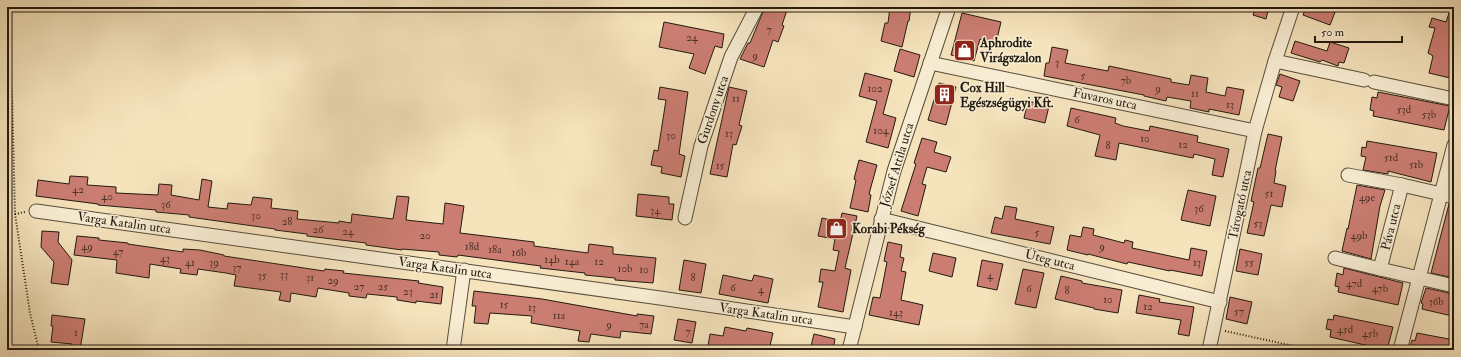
<svg xmlns="http://www.w3.org/2000/svg" width="1461" height="357" viewBox="0 0 1461 357" font-family="'IM FELL Double Pica',serif">
<style>
.building{fill:#cb7d72;stroke:#231a10}
.lines{fill:none;stroke-linecap:round;stroke-linejoin:round}
.minor-casing{stroke:#584c3b;stroke-width:15}
.path{stroke:#231a10;stroke-width:2;stroke-dasharray:1 2;stroke-linecap:butt}
.minor{stroke:#f8edd3;stroke-width:13}
.labels{text-anchor:middle;dominant-baseline:central;stroke-width:3;stroke-linejoin:round;paint-order:stroke}
.number-label{font-size:11px;fill:#4d3328}
.poi-label{font-size:13px;font-weight:bold;fill:#231a10;stroke:#f8edd3;text-anchor:start}
.street-label{font-size:13px;fill:#231a10;stroke:#f8edd3}
</style>
<rect width="100%" height="100%" fill="#f5e3bc"/>
<filter id="stains"><feTurbulence type="fractalNoise" baseFrequency=".005" numOctaves="4"/><feColorMatrix values="0 0 0 0 .2 0 0 0 0 .09 0 0 0 0 .02 0 0 0 .5 -.17"/></filter>
<radialGradient id="worn" r=".72"><stop offset=".6" stop-color="#630" stop-opacity="0"/><stop offset="1" stop-color="#630" stop-opacity=".3"/></radialGradient>
<g class="building">
<path d="M 765,7 L 788,7 L 782,25 L 784,26 L 778,42 L 773,40 L 764,67 L 740,59 L 748,43 L 750,43 Z"/>
<path d="M 890,7 L 911,7 L 909,21 L 908,21 L 902,47 L 881,41 L 885,23 L 888,23 Z"/>
<path d="M 1256,7 L 1269,7 L 1266,19 L 1253,15 Z"/>
<path d="M 1306,7 L 1337,7 L 1330,25 L 1303,15 Z"/>
<path d="M 1451,7 L 1454,7 L 1454,62 L 1450,78 L 1429,73 L 1433,56 L 1428,53 L 1435,28 L 1429,27 L 1432,18 L 1446,22 Z"/>
<path d="M 962,13 L 1001,22 L 996,43 L 980,39 L 974,61 L 951,55 Z"/>
<path d="M 664,22 L 724,34 L 722,48 L 715,46 L 705,74 L 689,68 L 694,54 L 659,47 Z"/>
<path d="M 1295,41 L 1327,51 L 1330,42 L 1349,48 L 1344,63 L 1339,62 L 1338,66 L 1322,60 L 1320,62 L 1291,53 Z"/>
<path d="M 1052,47 L 1068,50 L 1065,63 L 1108,71 L 1109,66 L 1171,79 L 1171,82 L 1189,85 L 1191,75 L 1208,78 L 1206,92 L 1225,96 L 1227,87 L 1244,90 L 1239,115 L 1209,109 L 1209,112 L 1190,108 L 1191,101 L 1167,97 L 1166,101 L 1144,96 L 1144,95 L 1044,76 L 1046,63 L 1049,63 Z"/>
<path d="M 900,49 L 920,55 L 914,77 L 894,71 Z"/>
<path d="M 865,73 L 892,80 L 883,114 L 896,118 L 888,148 L 866,142 L 877,101 L 859,96 Z"/>
<path d="M 1280,74 L 1300,81 L 1293,101 L 1279,97 L 1282,87 L 1276,85 Z"/>
<path d="M 939,83 L 956,87 L 946,125 L 928,120 Z"/>
<path d="M 660,87 L 688,92 L 679,154 L 685,156 L 681,177 L 661,173 L 662,167 L 651,165 L 654,150 L 658,151 L 666,100 L 658,99 Z"/>
<path d="M 729,87 L 747,91 L 739,125 L 742,126 L 736,145 L 733,144 L 727,177 L 710,174 Z"/>
<path d="M 1378,92 L 1450,106 L 1444,130 L 1373,116 L 1374,111 L 1370,110 L 1372,97 L 1377,98 Z"/>
<path d="M 1028,101 L 1049,106 L 1045,123 L 1024,118 Z"/>
<path d="M 1071,108 L 1116,118 L 1115,123 L 1123,126 L 1149,131 L 1150,126 L 1198,136 L 1197,142 L 1229,149 L 1223,177 L 1212,175 L 1215,159 L 1194,154 L 1193,158 L 1119,143 L 1116,160 L 1095,156 L 1100,135 L 1067,126 Z"/>
<path d="M 1268,134 L 1282,137 L 1275,171 L 1276,171 L 1274,183 L 1286,186 L 1282,207 L 1271,205 L 1264,236 L 1247,233 L 1254,202 L 1251,201 L 1258,168 L 1260,168 Z"/>
<path d="M 922,138 L 937,142 L 934,152 L 951,157 L 946,172 L 927,167 L 922,184 L 926,185 L 918,216 L 901,211 L 916,164 L 914,163 Z"/>
<path d="M 1367,141 L 1437,153 L 1431,182 L 1388,171 L 1388,174 L 1363,170 L 1366,157 L 1361,156 L 1362,147 L 1366,148 Z"/>
<path d="M 859,160 L 877,165 L 869,194 L 871,195 L 868,212 L 850,208 L 856,180 L 854,179 Z"/>
<path d="M 70,176 L 88,177 L 87,185 L 116,187 L 116,193 L 158,195 L 159,184 L 172,185 L 171,195 L 199,200 L 202,179 L 212,181 L 208,207 L 227,209 L 228,203 L 251,205 L 253,197 L 272,199 L 271,208 L 298,211 L 297,219 L 339,223 L 339,221 L 351,223 L 352,214 L 393,219 L 397,196 L 409,197 L 406,220 L 443,224 L 445,203 L 464,206 L 460,233 L 534,242 L 534,246 L 588,253 L 589,244 L 613,247 L 613,254 L 656,258 L 653,283 L 615,280 L 615,278 L 585,275 L 585,273 L 540,268 L 541,266 L 458,255 L 457,257 L 439,255 L 439,252 L 402,249 L 402,250 L 366,245 L 366,243 L 307,236 L 307,234 L 275,230 L 275,229 L 189,217 L 189,215 L 156,212 L 156,210 L 98,205 L 98,204 L 36,196 L 38,180 L 69,184 Z"/>
<path d="M 1357,185 L 1385,190 L 1380,206 L 1371,259 L 1342,251 L 1347,228 L 1348,229 Z"/>
<path d="M 1188,190 L 1216,196 L 1210,226 L 1181,220 Z"/>
<path d="M 638,194 L 669,197 L 669,204 L 674,204 L 672,220 L 636,216 Z"/>
<path d="M 1449,204 L 1454,205 L 1454,278 L 1431,273 Z"/>
<path d="M 1005,206 L 1017,208 L 1015,219 L 1054,227 L 1050,244 L 991,233 L 995,217 L 1002,219 Z"/>
<path d="M 842,213 L 857,216 L 845,268 L 851,270 L 843,312 L 818,307 L 823,282 L 819,282 L 821,269 L 835,271 L 839,251 L 833,250 L 835,239 L 818,236 L 822,218 L 840,222 Z"/>
<path d="M 1083,227 L 1094,229 L 1093,235 L 1124,243 L 1125,240 L 1133,242 L 1132,248 L 1189,260 L 1191,248 L 1207,251 L 1202,276 L 1170,270 L 1170,271 L 1128,262 L 1127,264 L 1088,254 L 1088,255 L 1067,250 L 1070,235 L 1081,237 Z"/>
<path d="M 42,231 L 59,232 L 58,242 L 72,260 L 68,285 L 51,283 L 54,262 L 41,247 Z"/>
<path d="M 77,236 L 99,238 L 99,240 L 128,243 L 128,244 L 183,252 L 183,249 L 200,250 L 224,255 L 224,256 L 324,271 L 325,269 L 344,271 L 343,273 L 419,281 L 418,283 L 443,287 L 441,304 L 416,301 L 416,303 L 397,300 L 397,297 L 367,294 L 366,298 L 349,296 L 349,293 L 318,288 L 316,297 L 291,293 L 290,302 L 279,300 L 281,292 L 234,286 L 236,275 L 226,273 L 198,269 L 197,275 L 180,273 L 181,269 L 150,264 L 149,278 L 116,273 L 117,260 L 74,255 Z"/>
<path d="M 888,242 L 902,245 L 900,257 L 904,258 L 901,271 L 906,272 L 901,300 L 923,305 L 919,325 L 869,315 L 873,297 L 880,298 L 887,262 L 884,261 Z"/>
<path d="M 1240,249 L 1262,254 L 1258,275 L 1236,271 Z"/>
<path d="M 933,253 L 956,258 L 952,277 L 929,271 Z"/>
<path d="M 684,260 L 706,264 L 701,293 L 679,290 Z"/>
<path d="M 982,260 L 1003,264 L 997,290 L 977,286 Z"/>
<path d="M 1344,268 L 1403,283 L 1398,305 L 1338,292 L 1339,287 L 1335,286 L 1337,273 L 1343,275 Z"/>
<path d="M 1023,269 L 1044,273 L 1036,308 L 1015,304 Z"/>
<path d="M 723,275 L 752,281 L 754,275 L 773,279 L 768,303 L 719,294 Z"/>
<path d="M 1061,276 L 1082,281 L 1082,283 L 1122,290 L 1118,313 L 1094,309 L 1094,308 L 1055,299 Z"/>
<path d="M 1426,288 L 1454,294 L 1452,316 L 1422,309 L 1423,304 L 1421,303 Z"/>
<path d="M 474,291 L 542,299 L 637,316 L 637,314 L 654,316 L 651,334 L 621,331 L 620,338 L 591,334 L 589,342 L 578,341 L 580,331 L 531,323 L 532,316 L 490,313 L 488,324 L 474,323 L 476,306 L 472,306 Z"/>
<path d="M 1139,295 L 1160,299 L 1159,302 L 1194,307 L 1189,336 L 1178,334 L 1181,320 L 1136,313 Z"/>
<path d="M 1230,297 L 1252,302 L 1247,324 L 1226,319 Z"/>
<path d="M 52,315 L 85,319 L 80,350 L 71,350 L 72,344 L 51,342 L 53,326 L 51,326 Z"/>
<path d="M 1334,315 L 1393,327 L 1387,350 L 1330,337 L 1331,330 L 1326,329 L 1328,319 L 1333,320 Z"/>
<path d="M 678,319 L 696,322 L 692,343 L 674,340 Z"/>
<path d="M 725,327 L 746,331 L 747,328 L 773,333 L 769,350 L 760,350 L 738,346 L 737,350 L 712,350 L 712,346 L 708,346 L 710,334 L 723,336 Z"/>
<path d="M 1417,333 L 1454,340 L 1454,350 L 1409,350 L 1412,340 L 1415,341 Z"/>
<path d="M 814,334 L 835,339 L 833,350 L 810,350 Z"/>
</g>
<g class="lines">
<defs>
<g id="minor">
<path d="M 1275,61 L 1364,80"/>
<path d="M 930,63 L 1255,131"/>
<path d="M 1374,82 L 1454,99"/>
<path d="M 1348,175 L 1402,185"/>
<path d="M 1454,197 L 1402,185 L 1380,269 L 1454,286"/>
<path d="M 36,211 L 660,298 L 855,327"/>
<path d="M 685,218 L 701,146 L 731,57 L 757,7"/>
<path d="M 881,219 L 1220,302"/>
<path d="M 1335,258 L 1380,269"/>
<path d="M 453,350 L 464,270"/>
<path d="M 849,350 L 894,171 L 949,7"/>
<path d="M 1209,350 L 1255,131 L 1275,61 L 1293,7"/>
<path d="M 1400,350 L 1454,145"/>
</g>
</defs>
<use href="#minor" class="minor-casing"/>
<g class="path">
<path d="M 7,55 L 12,93 L 15,214 L 30,313 L 39,350"/>
<path d="M 15,214 L 25,212"/>
<path d="M 1225,331 L 1312,350"/>
</g>
<use href="#minor" class="minor"/>
</g>
<defs>
<symbol id="shop-square" viewBox="-11 -11 22 22"><rect x="-9" y="-9" width="18" height="18" rx="4" fill="#8f2418" stroke="#f8edd3"/><path d="M-5-2.5h2.3a2.7 3.5 0 0 1 5.4 0H5L5.5 6h-11ZM-1.5-2.5h3a1.5 2.3 0 0 0-3 0Z" fill="#fff"/></symbol>
<symbol id="building-square" viewBox="-11 -11 22 22"><rect x="-9" y="-9" width="18" height="18" rx="4" fill="#8f2418" stroke="#f8edd3"/><path d="M-4-6H4V6H1V3H-1V6H-4ZM-2.5-4.3h1.7v1.8h-1.7ZM.8-4.3h1.7v1.8H.8ZM-2.5-1h1.7V.8h-1.7ZM.8-1h1.7V.8H.8Z" fill="#fff"/></symbol>
</defs>
<g fill-rule="evenodd">
<use href="#shop-square" x="952" y="38" width="25" height="25"/>
<use href="#building-square" x="932" y="82" width="25" height="25"/>
<use href="#shop-square" x="824" y="216" width="25" height="25"/>
</g>
<g class="labels">
<g class="number-label">
<text x="769" y="29">7</text>
<text x="692" y="37">24</text>
<text x="755" y="55">9</text>
<text x="1057" y="62">3</text>
<text x="1083" y="75">5</text>
<text x="1126" y="80">7b</text>
<text x="875" y="88">102</text>
<text x="1158" y="88">9</text>
<text x="1195" y="93">11</text>
<text x="736" y="98">11</text>
<text x="1230" y="104">13</text>
<text x="1404" y="109">53d</text>
<text x="1429" y="114">53b</text>
<text x="1077" y="119">6</text>
<text x="881" y="130">104</text>
<text x="729" y="133">13</text>
<text x="671" y="135">30</text>
<text x="1145" y="138">10</text>
<text x="1183" y="144">12</text>
<text x="1108" y="145">8</text>
<text x="1391" y="157">51d</text>
<text x="1416" y="164">51b</text>
<text x="720" y="165">15</text>
<text x="78" y="189">42</text>
<text x="1269" y="193">51</text>
<text x="107" y="196">40</text>
<text x="1367" y="197">49e</text>
<text x="166" y="204">36</text>
<text x="1199" y="208">36</text>
<text x="655" y="210">34</text>
<text x="256" y="215">30</text>
<text x="287" y="221">28</text>
<text x="1258" y="223">53</text>
<text x="318" y="229">26</text>
<text x="348" y="231">24</text>
<text x="1037" y="232">5</text>
<text x="425" y="235">20</text>
<text x="1359" y="235">49b</text>
<text x="87" y="246">49</text>
<text x="472" y="246">18d</text>
<text x="1102" y="246">9</text>
<text x="495" y="249">18a</text>
<text x="118" y="251">47</text>
<text x="519" y="252">16b</text>
<text x="165" y="258">43</text>
<text x="552" y="259">14b</text>
<text x="572" y="261">14a</text>
<text x="599" y="261">12</text>
<text x="190" y="262">41</text>
<text x="214" y="262">39</text>
<text x="1197" y="262">13</text>
<text x="1249" y="262">55</text>
<text x="237" y="267">37</text>
<text x="625" y="268">10b</text>
<text x="644" y="269">10</text>
<text x="284" y="274">33</text>
<text x="262" y="275">35</text>
<text x="990" y="275">4</text>
<text x="310" y="277">31</text>
<text x="693" y="277">8</text>
<text x="333" y="280">29</text>
<text x="1354" y="283">47d</text>
<text x="359" y="286">27</text>
<text x="383" y="286">25</text>
<text x="733" y="287">6</text>
<text x="1029" y="288">6</text>
<text x="1380" y="288">47b</text>
<text x="761" y="289">4</text>
<text x="1067" y="290">8</text>
<text x="408" y="291">23</text>
<text x="434" y="294">21</text>
<text x="1108" y="299">10</text>
<text x="1436" y="301">36b</text>
<text x="504" y="304">15</text>
<text x="1148" y="306">12</text>
<text x="532" y="307">13</text>
<text x="1239" y="311">57</text>
<text x="896" y="312">143</text>
<text x="559" y="315">11a</text>
<text x="609" y="324">9</text>
<text x="644" y="324">7a</text>
<text x="1345" y="329">45d</text>
<text x="688" y="331">7</text>
<text x="76" y="332">1</text>
<text x="1370" y="333">45b</text>
</g>
<g class="poi-label">
<text x="980" y="43">Aphrodite<tspan x="980" dy="15">Virágszalon</tspan></text>
<text x="960" y="88">Cox Hill<tspan x="960" dy="15">Egészségügyi Kft.</tspan></text>
<text x="852" y="229">Korabi Pékség</text>
</g>
<g class="street-label">
<text transform="translate(1105 99) rotate(12)">Fuvaros utca</text>
<text transform="translate(713 110) rotate(-71)">Gurdony utca</text>
<text transform="translate(897 165) rotate(-73)">József Attila utca</text>
<text transform="translate(1240 205) rotate(-78)">Tárogató utca</text>
<text transform="translate(124 223) rotate(8)">Varga Katalin utca</text>
<text transform="translate(1391 227) rotate(-76)">Páva utca</text>
<text transform="translate(1050 260) rotate(14)">Üteg utca</text>
<text transform="translate(445 268) rotate(8)">Varga Katalin utca</text>
<text transform="translate(766 314) rotate(8)">Varga Katalin utca</text>
</g>
</g>
<rect width="1461" height="357" fill="none" stroke="#f5e3bc" stroke-width="24"/>
<rect x="8" y="8" width="1445" height="341" fill="none" stroke="#231a10" stroke-width="2"/>
<rect x="12" y="12" width="1437" height="333" fill="none" stroke="#231a10"/>
<path d="M1315 36v6h87v-6" fill="none" stroke="#231a10" stroke-width="2"/>
<text x="1321" y="36" font-size="12" fill="#231a10" stroke="#f8edd3" stroke-width="3" paint-order="stroke">50 m</text>
<rect width="100%" height="100%" filter="url(#stains)"/>
<rect width="100%" height="100%" fill="url(#worn)"/>
</svg>
